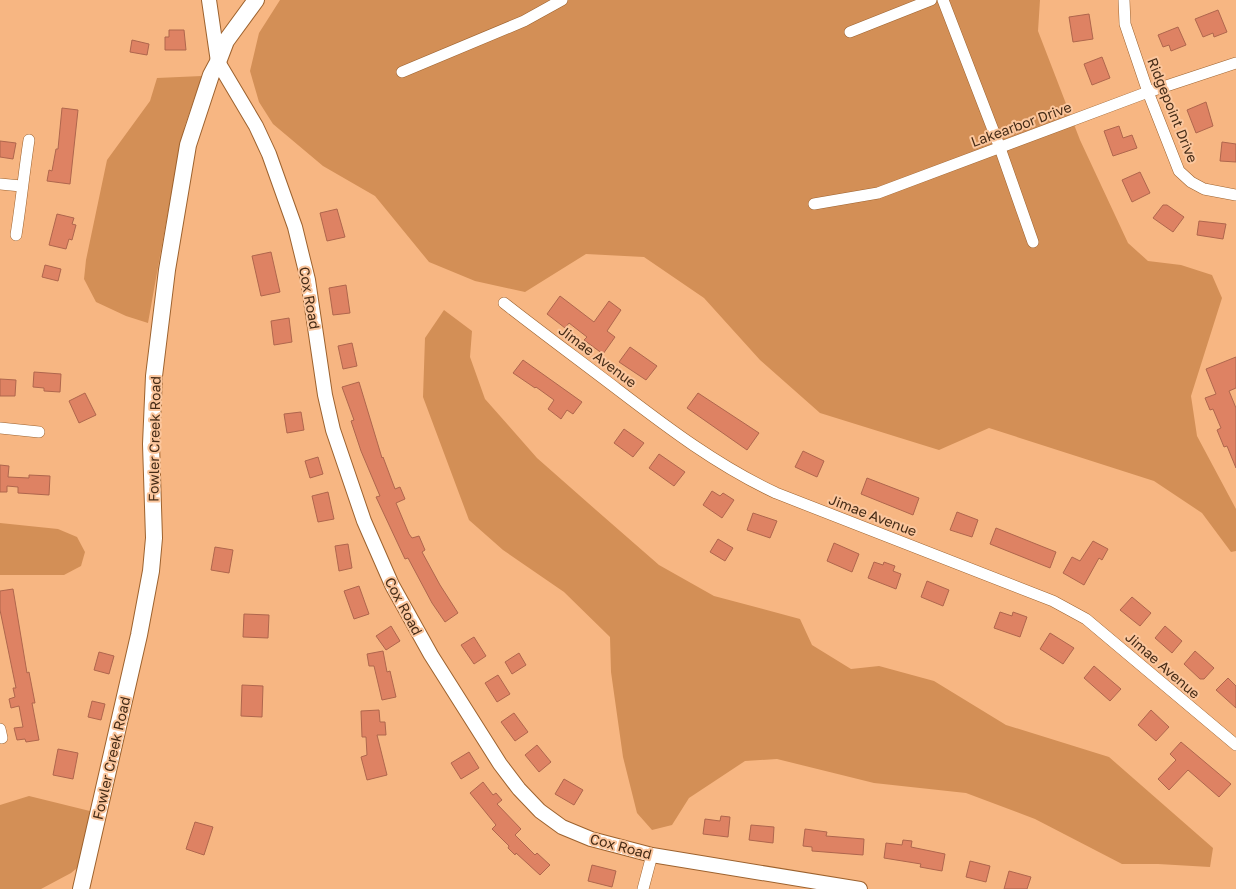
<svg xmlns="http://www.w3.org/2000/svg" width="1236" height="889" viewBox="0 0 1236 889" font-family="'Golos Text',sans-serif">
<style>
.green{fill:#d38f56}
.building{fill:#de8263;stroke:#af664d}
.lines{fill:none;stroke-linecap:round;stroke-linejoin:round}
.minor-casing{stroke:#9d622e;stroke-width:12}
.tertiary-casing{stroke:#9d622e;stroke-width:16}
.secondary-casing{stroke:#9d622e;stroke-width:18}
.minor{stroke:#fff;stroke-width:11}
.tertiary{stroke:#fff;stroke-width:14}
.secondary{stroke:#fff;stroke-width:16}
.labels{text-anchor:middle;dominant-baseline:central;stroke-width:4;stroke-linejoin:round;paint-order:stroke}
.street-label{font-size:14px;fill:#462c17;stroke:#fbc69d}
</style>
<rect width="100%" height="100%" fill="#f7b682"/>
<g class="green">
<path d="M 280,0 L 1040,0 L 1038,31 L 1080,140 L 1128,243 L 1148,261 L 1181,265 L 1212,275 L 1222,298 L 1191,396 L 1197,436 L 1236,509 L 1236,551 L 1231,552 L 1202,513 L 1154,481 L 989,428 L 939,450 L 820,413 L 760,360 L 704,298 L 644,257 L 586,254 L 525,292 L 475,281 L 429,262 L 375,196 L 323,166 L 273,124 L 259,102 L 250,71 L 259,33 Z"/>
<path d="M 202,76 L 185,125 L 172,189 L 148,323 L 126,316 L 96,302 L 84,279 L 86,260 L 107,160 L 150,101 L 157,78 Z"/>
<path d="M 444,310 L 472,331 L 470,357 L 485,399 L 537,458 L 596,510 L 659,565 L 714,596 L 800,619 L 812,645 L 851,669 L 879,666 L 934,681 L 1006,725 L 1109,757 L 1213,848 L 1210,867 L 1158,864 L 1122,864 L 1035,819 L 966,793 L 874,783 L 777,759 L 745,761 L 689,798 L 672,825 L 652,830 L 637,813 L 623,757 L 611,672 L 610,637 L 564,592 L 503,550 L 469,520 L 423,397 L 425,338 Z"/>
<path d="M 0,523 L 58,529 L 77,537 L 85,552 L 81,566 L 64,575 L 0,575 Z"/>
<path d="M 29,796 L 98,813 L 88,859 L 71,873 L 41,889 L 0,889 L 0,805 Z"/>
</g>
<g class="building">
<path d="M 1218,10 L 1227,32 L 1214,37 L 1213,33 L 1203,37 L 1195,19 Z"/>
<path d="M 1089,14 L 1093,39 L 1073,42 L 1069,17 Z"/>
<path d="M 1178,27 L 1186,45 L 1171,51 L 1169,45 L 1163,47 L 1158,35 Z"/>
<path d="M 169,30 L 184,30 L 186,50 L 165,50 L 165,37 L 169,37 Z"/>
<path d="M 132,40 L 149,44 L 147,55 L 130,52 Z"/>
<path d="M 1102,57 L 1110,78 L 1092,85 L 1084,64 Z"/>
<path d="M 1206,102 L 1213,126 L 1196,133 L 1187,110 Z"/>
<path d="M 62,108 L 78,110 L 70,184 L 47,181 L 49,170 L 52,171 L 56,149 L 58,149 Z"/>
<path d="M 1119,126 L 1123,138 L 1132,135 L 1137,148 L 1113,156 L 1104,131 Z"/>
<path d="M 0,141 L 16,143 L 13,159 L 0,157 Z"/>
<path d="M 1222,142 L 1236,144 L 1236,162 L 1220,161 Z"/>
<path d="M 1140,172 L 1150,193 L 1132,202 L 1122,180 Z"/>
<path d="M 1163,205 L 1167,205 L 1184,217 L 1173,232 L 1153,218 Z"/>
<path d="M 337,209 L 345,237 L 327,241 L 320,213 Z"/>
<path d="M 57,214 L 74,218 L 72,224 L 76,225 L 72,240 L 69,239 L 66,249 L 49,245 Z"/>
<path d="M 1199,221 L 1226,224 L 1223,239 L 1197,235 Z"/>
<path d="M 271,252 L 280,292 L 261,296 L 252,256 Z"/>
<path d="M 45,265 L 61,269 L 58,281 L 42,277 Z"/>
<path d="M 346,285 L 350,313 L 333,315 L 329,288 Z"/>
<path d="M 560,296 L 594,322 L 609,301 L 621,310 L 607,331 L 615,337 L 603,354 L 584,340 L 587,337 L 569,323 L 565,328 L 547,314 Z"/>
<path d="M 289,318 L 292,342 L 274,345 L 271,321 Z"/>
<path d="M 352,343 L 357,366 L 343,369 L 338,346 Z"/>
<path d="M 630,347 L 657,366 L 646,380 L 619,362 Z"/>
<path d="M 1236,357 L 1236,388 L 1229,391 L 1236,408 L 1236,468 L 1227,446 L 1224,447 L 1217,430 L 1221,428 L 1213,409 L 1210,410 L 1205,398 L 1216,394 L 1206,369 Z"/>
<path d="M 523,360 L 582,402 L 573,414 L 567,410 L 561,419 L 548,409 L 554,400 L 536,387 L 535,388 L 513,373 Z"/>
<path d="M 34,372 L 61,374 L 60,392 L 44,391 L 44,388 L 33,387 Z"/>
<path d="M 0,379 L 16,380 L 15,396 L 0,396 Z"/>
<path d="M 359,382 L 382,458 L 383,457 L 395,489 L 400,487 L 405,499 L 396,503 L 409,534 L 412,538 L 419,536 L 425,550 L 422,552 L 440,585 L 458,613 L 445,622 L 432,603 L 408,558 L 405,559 L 376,497 L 380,496 L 361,451 L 351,421 L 354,420 L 342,387 Z"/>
<path d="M 85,393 L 96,415 L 79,423 L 69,401 Z"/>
<path d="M 698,393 L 759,433 L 747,450 L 687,408 Z"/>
<path d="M 301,412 L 304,430 L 287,433 L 284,414 Z"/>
<path d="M 624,429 L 644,443 L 633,457 L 614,443 Z"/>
<path d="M 803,451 L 824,461 L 817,477 L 795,467 Z"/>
<path d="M 659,454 L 685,472 L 674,486 L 649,468 Z"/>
<path d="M 318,457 L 323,474 L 310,478 L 305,461 Z"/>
<path d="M 0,465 L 9,466 L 8,477 L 29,478 L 29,475 L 50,476 L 49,495 L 18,493 L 18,487 L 7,486 L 7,492 L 0,492 Z"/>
<path d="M 867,478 L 919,498 L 913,515 L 861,494 Z"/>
<path d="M 712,491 L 720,496 L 723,493 L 734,500 L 722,518 L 703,505 Z"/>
<path d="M 328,492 L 334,519 L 318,522 L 312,496 Z"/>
<path d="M 957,512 L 978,520 L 972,537 L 950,530 Z"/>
<path d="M 753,513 L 777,521 L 770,538 L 747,530 Z"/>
<path d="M 996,528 L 1056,552 L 1050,568 L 990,544 Z"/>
<path d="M 718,539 L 733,548 L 725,561 L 710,552 Z"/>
<path d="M 1093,541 L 1108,549 L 1102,560 L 1099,558 L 1084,585 L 1063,573 L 1072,557 L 1080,561 Z"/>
<path d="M 834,543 L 859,554 L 852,572 L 827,561 Z"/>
<path d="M 348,544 L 352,568 L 339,571 L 335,546 Z"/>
<path d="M 215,547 L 233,550 L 229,573 L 211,570 Z"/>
<path d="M 874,562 L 883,565 L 884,562 L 895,566 L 893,571 L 901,574 L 896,589 L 868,578 Z"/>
<path d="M 927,581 L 949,590 L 943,606 L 921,597 Z"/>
<path d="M 359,586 L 369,614 L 354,619 L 344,591 Z"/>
<path d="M 13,589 L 27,673 L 29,672 L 35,703 L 32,703 L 39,740 L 26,742 L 25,739 L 17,740 L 14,728 L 23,727 L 19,706 L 11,708 L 9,699 L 15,697 L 13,688 L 16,688 L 0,610 L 0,591 Z"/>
<path d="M 1132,597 L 1151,613 L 1140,626 L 1120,610 Z"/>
<path d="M 1000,612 L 1012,616 L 1013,612 L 1027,617 L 1020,637 L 994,628 Z"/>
<path d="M 244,614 L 269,615 L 268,638 L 243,637 Z"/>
<path d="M 391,626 L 400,641 L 386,650 L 376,636 Z"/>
<path d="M 1165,626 L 1182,641 L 1172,653 L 1155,638 Z"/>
<path d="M 1050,633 L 1074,648 L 1063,664 L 1040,649 Z"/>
<path d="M 474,637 L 486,656 L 474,664 L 461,645 Z"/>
<path d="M 383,651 L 387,672 L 390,671 L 396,697 L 382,700 L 374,666 L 369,666 L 367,654 Z"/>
<path d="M 1195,651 L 1214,668 L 1204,679 L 1200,679 L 1184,664 Z"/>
<path d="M 99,652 L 114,656 L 109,674 L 94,670 Z"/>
<path d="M 519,653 L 526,665 L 512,674 L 505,662 Z"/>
<path d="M 1094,666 L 1121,689 L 1110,701 L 1084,678 Z"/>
<path d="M 498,675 L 510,694 L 497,702 L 485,683 Z"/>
<path d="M 1228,678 L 1236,686 L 1236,708 L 1216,690 Z"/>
<path d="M 242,685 L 263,686 L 262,717 L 241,716 Z"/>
<path d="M 92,701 L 105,704 L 101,720 L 88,717 Z"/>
<path d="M 379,710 L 380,722 L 385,722 L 386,735 L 377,735 L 387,775 L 367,780 L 361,757 L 367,755 L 366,737 L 362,737 L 361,711 Z"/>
<path d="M 1151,710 L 1169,727 L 1156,741 L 1138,725 Z"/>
<path d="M 514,713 L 528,732 L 515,741 L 501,722 Z"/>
<path d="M 1181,742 L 1231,784 L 1219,797 L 1188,770 L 1169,790 L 1158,779 L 1176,760 L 1170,754 Z"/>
<path d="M 537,745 L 551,762 L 539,772 L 525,755 Z"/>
<path d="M 58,749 L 78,753 L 73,779 L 53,775 Z"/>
<path d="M 469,752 L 479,768 L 461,779 L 451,763 Z"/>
<path d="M 564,779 L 583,790 L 574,805 L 555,794 Z"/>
<path d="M 483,782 L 493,795 L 496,793 L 502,800 L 497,804 L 521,829 L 515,835 L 535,855 L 537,853 L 550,865 L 540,875 L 516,853 L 515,855 L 508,848 L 509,846 L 492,829 L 496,825 L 470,793 Z"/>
<path d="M 721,816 L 730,817 L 728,837 L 703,834 L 705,819 L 720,821 Z"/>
<path d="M 195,822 L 213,827 L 204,855 L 186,849 Z"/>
<path d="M 751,825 L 774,827 L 773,843 L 749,840 Z"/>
<path d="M 805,829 L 827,832 L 826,836 L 864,839 L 863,855 L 812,851 L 812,847 L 803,846 Z"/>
<path d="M 903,840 L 912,841 L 911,847 L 945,854 L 942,871 L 920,867 L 921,864 L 884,858 L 886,843 L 902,845 Z"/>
<path d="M 970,861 L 990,866 L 986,882 L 966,877 Z"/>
<path d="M 592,865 L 616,871 L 612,887 L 588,881 Z"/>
<path d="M 1009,871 L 1031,877 L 1027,889 L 1004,889 Z"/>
</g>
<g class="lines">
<defs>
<g id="minor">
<path d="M 943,0 L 1000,148 L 1033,242"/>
<path d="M 1124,0 L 1125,24 L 1148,92 L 1179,171 L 1191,182 L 1204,189 L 1236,195"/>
<path d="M 850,32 L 931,0"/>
<path d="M 402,72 L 524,21 L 562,0"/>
<path d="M 0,184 L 21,186"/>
<path d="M 814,204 L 878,193 L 1148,92 L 1236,63"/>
<path d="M 16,235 C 21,204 24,172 29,140"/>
<path d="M 504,303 C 541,332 579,360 617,389 C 668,428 718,466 776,493 L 1053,601 L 1086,619 L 1236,745"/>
<path d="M 0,428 L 39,432"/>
<path d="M 0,729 L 2,738"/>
<path d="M 643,889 L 652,855"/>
</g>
<path id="tertiary" d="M 209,0 L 218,62 L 256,126 L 269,154 L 295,227 L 308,280 L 325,395 L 333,430 L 364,521 L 392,585 L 431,655 L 500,764 L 519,789 L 540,811 L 562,827 L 591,839 L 652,855 L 860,889"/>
<path id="secondary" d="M 81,889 L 139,635 L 151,571 L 154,538 L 151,444 L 154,376 L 167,270 L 188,145 L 211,75 L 218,62 L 226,41 L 256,0"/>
</defs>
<use href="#minor" class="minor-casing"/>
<use href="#tertiary" class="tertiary-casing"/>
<use href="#secondary" class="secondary-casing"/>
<use href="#minor" class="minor"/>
<use href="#tertiary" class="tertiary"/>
<use href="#secondary" class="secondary"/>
</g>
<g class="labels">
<g class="street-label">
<text transform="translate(1173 110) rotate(68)">Ridgepoint Drive</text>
<text transform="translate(1021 124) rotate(-20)">Lakearbor Drive</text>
<text transform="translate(310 298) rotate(80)">Cox Road</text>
<text transform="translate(598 356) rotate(37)">Jimae Avenue</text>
<text transform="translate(154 439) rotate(-89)">Fowler Creek Road</text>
<text transform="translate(873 515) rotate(21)">Jimae Avenue</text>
<text transform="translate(404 606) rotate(62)">Cox Road</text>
<text transform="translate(1163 665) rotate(41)">Jimae Avenue</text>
<text transform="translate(111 758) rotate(-77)">Fowler Creek Road</text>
<text transform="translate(621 846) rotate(15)">Cox Road</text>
</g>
</g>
</svg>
